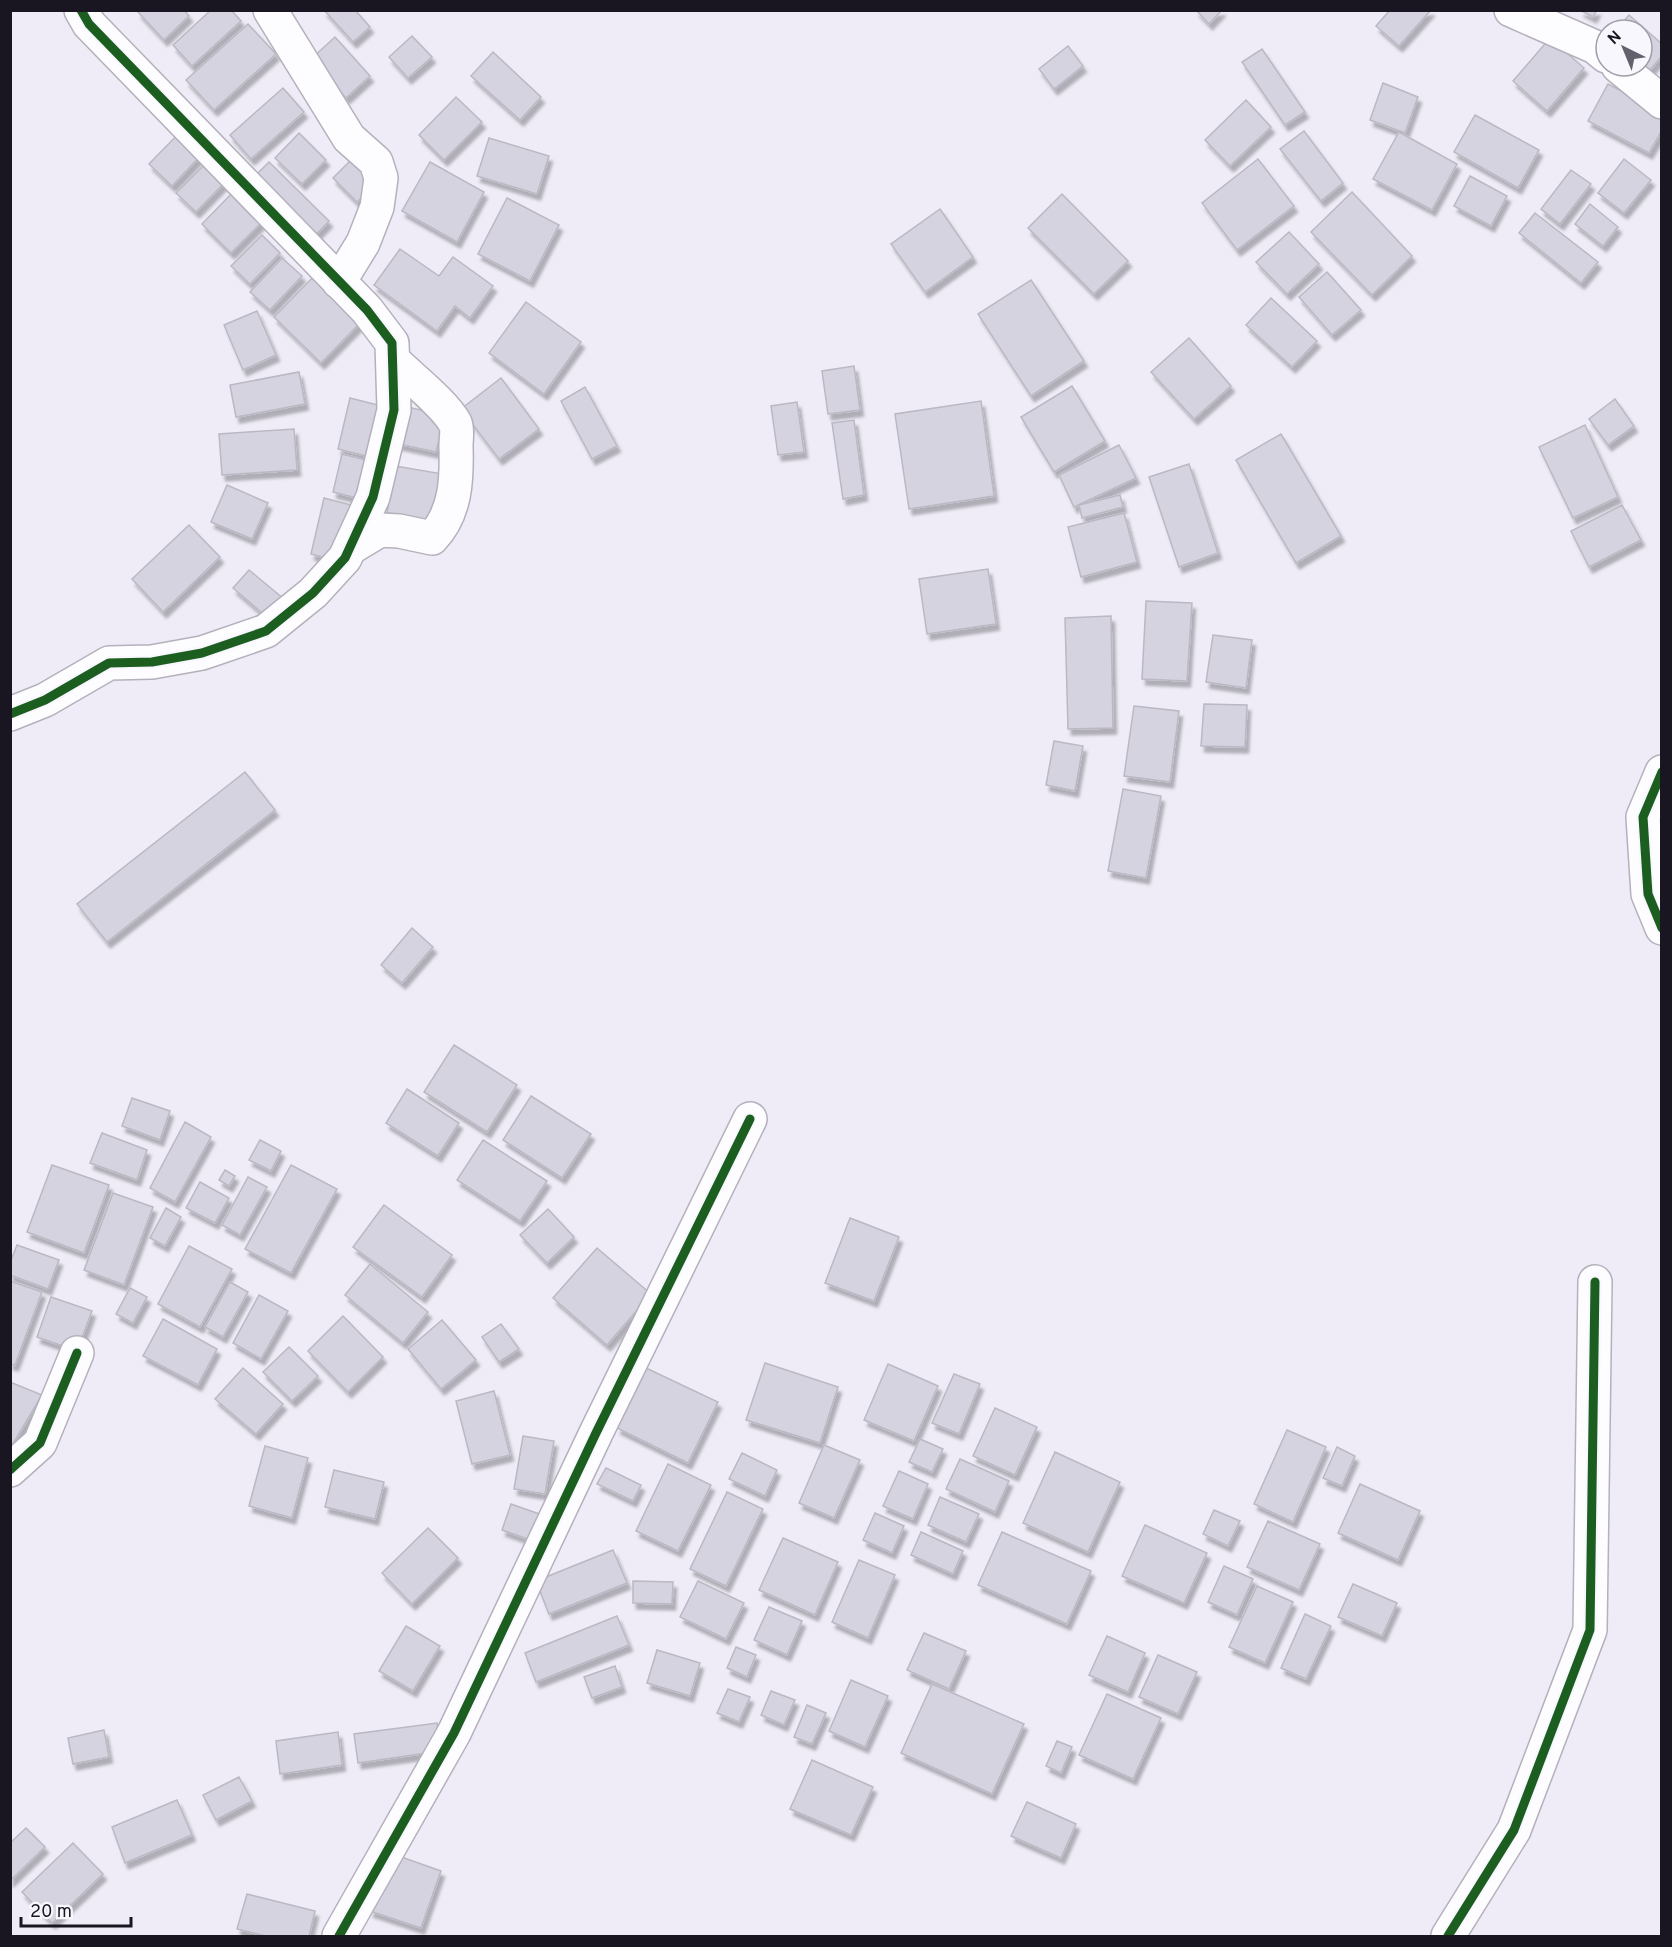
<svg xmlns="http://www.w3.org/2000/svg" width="1672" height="1947" viewBox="0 0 1672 1947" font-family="Overpass,sans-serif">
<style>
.building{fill:#d6d3e1;stroke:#bbb8c3;stroke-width:1.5;filter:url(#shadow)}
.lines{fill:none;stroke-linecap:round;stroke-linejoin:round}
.street-casing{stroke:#b4b1bc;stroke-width:36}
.street{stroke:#fdfcfe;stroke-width:33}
.cycleway-casing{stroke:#f8f7fe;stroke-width:13}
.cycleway{stroke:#1b5e20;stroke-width:9}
</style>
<defs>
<filter id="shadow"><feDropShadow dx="3.5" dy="6" stdDeviation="1.5" flood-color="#0004"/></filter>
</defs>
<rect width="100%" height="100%" fill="#efecf7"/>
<g class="building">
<path d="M 139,10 L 184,10 L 189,16 L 164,40 L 138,12 Z"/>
<path d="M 211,10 L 231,10 L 241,21 L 192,66 L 173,45 Z"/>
<path d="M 324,10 L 355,10 L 370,27 L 353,42 Z"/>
<path d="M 1196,10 L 1222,10 L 1209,24 Z"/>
<path d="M 1390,10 L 1431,10 L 1399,46 L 1376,26 Z"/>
<path d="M 1580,10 L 1597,10 L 1593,17 Z"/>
<path d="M 1629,15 L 1662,44 L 1662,56 L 1650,70 L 1642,64 L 1642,30 L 1616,30 Z"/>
<path d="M 248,24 L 276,54 L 214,110 L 186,80 Z"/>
<path d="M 412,36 L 432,57 L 408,78 L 389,57 Z"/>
<path d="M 335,37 L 370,76 L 346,98 L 311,59 Z"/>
<path d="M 1550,38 L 1584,68 L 1547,111 L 1513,81 Z"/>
<path d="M 1068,46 L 1083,66 L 1054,89 L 1039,69 Z"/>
<path d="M 1262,49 L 1305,112 L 1285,125 L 1242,62 Z"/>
<path d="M 493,52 L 541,97 L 520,120 L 471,76 Z"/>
<path d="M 1383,83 L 1418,97 L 1405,133 L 1370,120 Z"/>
<path d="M 1608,84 L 1662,112 L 1662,130 L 1649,153 L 1588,121 Z"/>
<path d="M 283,88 L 304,112 L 251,159 L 230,135 Z"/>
<path d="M 456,97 L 482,122 L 444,160 L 419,135 Z"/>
<path d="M 1246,100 L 1271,127 L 1230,166 L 1205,140 Z"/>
<path d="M 1475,115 L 1539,150 L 1518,188 L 1454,152 Z"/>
<path d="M 183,129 L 205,151 L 172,186 L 149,164 Z"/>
<path d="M 1304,131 L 1343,183 L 1321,201 L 1280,149 Z"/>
<path d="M 1399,132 L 1457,164 L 1432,210 L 1373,179 Z"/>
<path d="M 299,133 L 326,160 L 302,184 L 275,158 Z"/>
<path d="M 489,138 L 549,156 L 537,194 L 477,176 Z"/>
<path d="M 352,159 L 376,183 L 357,202 L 333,178 Z"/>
<path d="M 1258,159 L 1294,206 L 1237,250 L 1202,203 Z"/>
<path d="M 1624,159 L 1651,180 L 1624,213 L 1598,193 Z"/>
<path d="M 209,160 L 228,179 L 196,212 L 176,193 Z"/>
<path d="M 269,162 L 329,221 L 311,240 L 250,181 Z"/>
<path d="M 430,162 L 484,192 L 457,242 L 402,211 Z"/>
<path d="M 1571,170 L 1591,184 L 1560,224 L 1541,209 Z"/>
<path d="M 1470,176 L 1507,196 L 1491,226 L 1454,206 Z"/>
<path d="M 234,191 L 264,220 L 231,253 L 202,224 Z"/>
<path d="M 1352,192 L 1412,256 L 1372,295 L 1311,232 Z"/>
<path d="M 1062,194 L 1128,261 L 1094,294 L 1028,228 Z"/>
<path d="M 507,198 L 559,225 L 530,281 L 478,254 Z"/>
<path d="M 1590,204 L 1618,227 L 1603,246 L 1575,224 Z"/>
<path d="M 940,209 L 973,257 L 925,292 L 891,244 Z"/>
<path d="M 1535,213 L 1598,262 L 1581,283 L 1519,233 Z"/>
<path d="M 1289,232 L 1319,264 L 1287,294 L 1256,262 Z"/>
<path d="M 262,235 L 280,253 L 250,284 L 231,266 Z"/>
<path d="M 400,249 L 439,276 L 453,257 L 493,286 L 470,318 L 455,306 L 437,331 L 374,285 Z"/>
<path d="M 282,258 L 302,276 L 270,310 L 250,292 Z"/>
<path d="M 1327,272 L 1361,310 L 1332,335 L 1299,297 Z"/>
<path d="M 317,273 L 364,319 L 321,363 L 274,317 Z"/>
<path d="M 1031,280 L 1084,361 L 1031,396 L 978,314 Z"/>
<path d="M 1271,298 L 1317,341 L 1292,367 L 1246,325 Z"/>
<path d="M 526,302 L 581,342 L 544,394 L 489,353 Z"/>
<path d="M 257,311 L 276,355 L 243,370 L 224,325 Z"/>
<path d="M 1189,338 L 1231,386 L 1194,419 L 1151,372 Z"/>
<path d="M 854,366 L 860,410 L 828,414 L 822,371 Z"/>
<path d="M 299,372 L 305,404 L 236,417 L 230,385 Z"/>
<path d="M 501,378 L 539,429 L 499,459 L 461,409 Z"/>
<path d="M 1072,386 L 1105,441 L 1054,472 L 1021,417 Z"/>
<path d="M 585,387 L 617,446 L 592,459 L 561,401 Z"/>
<path d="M 350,398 L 382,406 L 370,457 L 338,449 Z"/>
<path d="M 1615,399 L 1634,426 L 1608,445 L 1589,419 Z"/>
<path d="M 981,401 L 994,496 L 909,509 L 895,414 Z"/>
<path d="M 797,402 L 804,452 L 778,455 L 771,406 Z"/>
<path d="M 402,406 L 445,415 L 436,452 L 394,443 Z"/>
<path d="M 854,420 L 864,495 L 843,499 L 832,423 Z"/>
<path d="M 1585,425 L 1618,497 L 1573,518 L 1539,447 Z"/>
<path d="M 294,429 L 297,470 L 222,475 L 219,434 Z"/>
<path d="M 1281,434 L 1341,536 L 1296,563 L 1236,460 Z"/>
<path d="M 1119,445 L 1136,478 L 1074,507 L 1059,475 Z"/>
<path d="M 342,454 L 374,462 L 365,500 L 333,492 Z"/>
<path d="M 1189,464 L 1218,553 L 1179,567 L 1149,477 Z"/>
<path d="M 395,466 L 443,474 L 435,521 L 387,513 Z"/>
<path d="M 227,485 L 268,503 L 252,539 L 211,522 Z"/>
<path d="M 1120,495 L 1123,507 L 1082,518 L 1079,505 Z"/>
<path d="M 324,498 L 355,506 L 341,562 L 311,554 Z"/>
<path d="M 1622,505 L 1641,540 L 1589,567 L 1571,531 Z"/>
<path d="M 1124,513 L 1137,562 L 1081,577 L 1068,527 Z"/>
<path d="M 189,525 L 220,557 L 163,612 L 132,579 Z"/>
<path d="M 988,569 L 996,624 L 927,634 L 919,579 Z"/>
<path d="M 249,570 L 284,599 L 268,618 L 233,588 Z"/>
<path d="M 1146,601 L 1192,603 L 1187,681 L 1142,679 Z"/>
<path d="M 1111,616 L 1113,728 L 1068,729 L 1065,618 Z"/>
<path d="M 1213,635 L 1252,640 L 1246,688 L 1206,682 Z"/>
<path d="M 1204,704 L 1247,705 L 1245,747 L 1201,746 Z"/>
<path d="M 1134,706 L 1179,711 L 1170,782 L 1124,776 Z"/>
<path d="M 1054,741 L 1083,746 L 1075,791 L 1046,785 Z"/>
<path d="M 245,772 L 275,810 L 107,942 L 77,904 Z"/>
<path d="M 1123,789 L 1161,796 L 1146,878 L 1108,871 Z"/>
<path d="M 412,928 L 433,947 L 402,983 L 381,965 Z"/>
<path d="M 454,1045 L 517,1085 L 487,1132 L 424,1092 Z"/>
<path d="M 407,1089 L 459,1123 L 438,1156 L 386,1123 Z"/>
<path d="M 531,1096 L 591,1134 L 562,1178 L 503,1140 Z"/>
<path d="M 132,1098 L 170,1111 L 160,1140 L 122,1126 Z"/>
<path d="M 185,1122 L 211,1137 L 175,1202 L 150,1188 Z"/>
<path d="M 102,1133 L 147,1150 L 137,1180 L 90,1163 Z"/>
<path d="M 260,1140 L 281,1151 L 271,1171 L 249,1160 Z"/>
<path d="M 483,1140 L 547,1181 L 520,1221 L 457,1180 Z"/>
<path d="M 52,1165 L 109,1185 L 84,1253 L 27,1232 Z"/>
<path d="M 291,1165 L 337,1189 L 291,1273 L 245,1249 Z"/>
<path d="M 225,1170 L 235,1176 L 229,1186 L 219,1180 Z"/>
<path d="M 248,1177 L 267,1187 L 240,1235 L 222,1225 Z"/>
<path d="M 200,1182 L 229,1198 L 215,1223 L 186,1208 Z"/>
<path d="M 113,1193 L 153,1207 L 124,1285 L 84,1270 Z"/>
<path d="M 384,1205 L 452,1255 L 422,1297 L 353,1247 Z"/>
<path d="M 166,1208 L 181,1217 L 165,1246 L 150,1238 Z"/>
<path d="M 548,1209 L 574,1237 L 547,1263 L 520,1235 Z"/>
<path d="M 850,1218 L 899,1237 L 874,1301 L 825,1283 Z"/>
<path d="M 17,1245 L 59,1260 L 48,1289 L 10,1275 L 10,1263 Z"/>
<path d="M 189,1246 L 232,1269 L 200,1327 L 158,1304 Z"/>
<path d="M 597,1248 L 651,1294 L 607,1345 L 553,1298 Z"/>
<path d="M 370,1264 L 428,1312 L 403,1343 L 345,1295 Z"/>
<path d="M 10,1281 L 42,1292 L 15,1365 L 10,1364 Z"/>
<path d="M 230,1282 L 248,1292 L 223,1337 L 205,1327 Z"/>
<path d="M 130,1288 L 147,1297 L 133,1323 L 116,1314 Z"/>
<path d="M 259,1295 L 288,1311 L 261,1359 L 233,1343 Z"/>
<path d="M 51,1297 L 92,1311 L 77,1351 L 37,1337 Z"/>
<path d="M 343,1316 L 383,1357 L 348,1392 L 308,1351 Z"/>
<path d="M 163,1319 L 217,1349 L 198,1385 L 143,1356 Z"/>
<path d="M 442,1320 L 476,1360 L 441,1389 L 408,1349 Z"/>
<path d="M 501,1324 L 519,1349 L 499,1362 L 482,1337 Z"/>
<path d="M 289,1347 L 318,1376 L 292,1401 L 263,1372 Z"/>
<path d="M 765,1363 L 838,1387 L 820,1443 L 746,1420 Z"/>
<path d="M 888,1364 L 938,1386 L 914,1441 L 864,1420 Z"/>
<path d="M 243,1368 L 283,1404 L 256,1434 L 215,1399 Z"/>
<path d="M 646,1368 L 718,1402 L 688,1463 L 617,1428 Z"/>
<path d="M 954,1374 L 980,1384 L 959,1434 L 932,1423 Z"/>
<path d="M 10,1382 L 42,1395 L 10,1449 Z"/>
<path d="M 494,1391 L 510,1455 L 472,1464 L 456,1401 Z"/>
<path d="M 995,1408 L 1037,1427 L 1015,1475 L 973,1456 Z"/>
<path d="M 1287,1430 L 1326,1447 L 1293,1522 L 1254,1504 Z"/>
<path d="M 523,1436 L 554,1441 L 545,1494 L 514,1489 Z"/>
<path d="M 920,1439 L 943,1449 L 932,1472 L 909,1462 Z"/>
<path d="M 824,1445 L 860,1460 L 834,1518 L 799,1503 Z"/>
<path d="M 265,1446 L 308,1458 L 292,1518 L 249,1506 Z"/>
<path d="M 1337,1447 L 1355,1456 L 1342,1486 L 1323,1478 Z"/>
<path d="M 1055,1452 L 1120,1482 L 1088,1552 L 1023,1523 Z"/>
<path d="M 742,1453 L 777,1470 L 765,1496 L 729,1479 Z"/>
<path d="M 960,1459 L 1009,1481 L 995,1512 L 946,1489 Z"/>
<path d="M 668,1464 L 711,1485 L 678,1551 L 636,1531 Z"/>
<path d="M 606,1468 L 641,1485 L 633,1501 L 597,1484 Z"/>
<path d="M 334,1470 L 384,1482 L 375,1519 L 325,1507 Z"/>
<path d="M 899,1471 L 928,1484 L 913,1519 L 883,1506 Z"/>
<path d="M 1360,1484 L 1420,1511 L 1398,1560 L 1338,1533 Z"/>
<path d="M 727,1492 L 763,1509 L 726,1586 L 690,1569 Z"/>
<path d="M 940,1497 L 979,1514 L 966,1542 L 928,1525 Z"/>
<path d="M 511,1504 L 545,1516 L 536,1542 L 502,1530 Z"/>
<path d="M 1214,1510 L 1240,1521 L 1228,1546 L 1203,1534 Z"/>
<path d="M 875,1513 L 904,1526 L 892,1553 L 863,1540 Z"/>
<path d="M 1268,1521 L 1320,1544 L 1299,1590 L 1247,1567 Z"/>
<path d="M 1145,1525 L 1207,1553 L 1184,1603 L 1122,1576 Z"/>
<path d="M 428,1528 L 458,1558 L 412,1604 L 382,1573 Z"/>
<path d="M 921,1532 L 963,1551 L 953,1574 L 911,1555 Z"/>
<path d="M 1002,1532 L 1091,1571 L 1067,1624 L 978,1585 Z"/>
<path d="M 783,1538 L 838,1562 L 815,1615 L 759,1590 Z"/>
<path d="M 613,1550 L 627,1583 L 549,1614 L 536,1581 Z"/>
<path d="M 859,1560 L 895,1575 L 868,1638 L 832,1622 Z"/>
<path d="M 1224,1566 L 1253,1579 L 1237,1615 L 1208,1602 Z"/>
<path d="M 633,1581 L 673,1582 L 672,1604 L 633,1603 Z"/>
<path d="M 698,1581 L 744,1603 L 726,1639 L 680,1617 Z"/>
<path d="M 1353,1584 L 1397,1603 L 1382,1636 L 1338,1617 Z"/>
<path d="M 1257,1586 L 1293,1602 L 1265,1663 L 1229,1647 Z"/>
<path d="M 769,1607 L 802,1621 L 787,1655 L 754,1640 Z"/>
<path d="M 1305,1614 L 1331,1626 L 1306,1679 L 1281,1668 Z"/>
<path d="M 617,1616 L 629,1645 L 536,1682 L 525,1653 Z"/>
<path d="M 406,1626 L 440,1646 L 413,1691 L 379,1671 Z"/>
<path d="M 924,1633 L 966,1651 L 949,1689 L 907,1670 Z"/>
<path d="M 1107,1636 L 1145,1653 L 1128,1692 L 1089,1675 Z"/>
<path d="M 736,1647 L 756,1655 L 747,1677 L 727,1668 Z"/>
<path d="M 657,1650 L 700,1663 L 690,1696 L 647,1683 Z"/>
<path d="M 1158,1655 L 1197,1672 L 1178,1714 L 1139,1697 Z"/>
<path d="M 615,1666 L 622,1687 L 592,1698 L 584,1677 Z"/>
<path d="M 851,1680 L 888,1696 L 865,1747 L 829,1731 Z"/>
<path d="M 932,1684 L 1024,1724 L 992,1794 L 901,1753 Z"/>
<path d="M 728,1689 L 750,1697 L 739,1722 L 717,1713 Z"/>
<path d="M 771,1691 L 795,1700 L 784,1725 L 761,1715 Z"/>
<path d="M 1107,1694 L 1161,1718 L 1133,1779 L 1079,1755 Z"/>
<path d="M 807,1705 L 826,1713 L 812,1744 L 794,1737 Z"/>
<path d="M 437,1723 L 441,1751 L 358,1763 L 354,1734 Z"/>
<path d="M 104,1730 L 109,1757 L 73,1764 L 68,1738 Z"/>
<path d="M 338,1732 L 342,1765 L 280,1774 L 276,1741 Z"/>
<path d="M 1057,1741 L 1072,1747 L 1061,1773 L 1046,1766 Z"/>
<path d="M 812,1760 L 873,1787 L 851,1835 L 790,1809 Z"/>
<path d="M 239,1777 L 252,1801 L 216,1820 L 203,1795 Z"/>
<path d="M 177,1800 L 192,1835 L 125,1863 L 112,1827 Z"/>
<path d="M 1027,1802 L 1076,1824 L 1061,1858 L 1011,1836 Z"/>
<path d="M 26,1828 L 45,1847 L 10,1881 L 10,1843 Z"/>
<path d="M 73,1843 L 103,1874 L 52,1923 L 22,1892 Z"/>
<path d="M 390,1853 L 441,1871 L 421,1928 L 370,1911 Z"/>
<path d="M 247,1894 L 315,1911 L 309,1936 L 265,1936 L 237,1929 Z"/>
</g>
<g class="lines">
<defs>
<g id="street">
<path d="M 270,10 L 349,138 L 376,162 L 381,178 L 377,207 L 363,243 L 339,282"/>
<path d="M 1511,10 L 1595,47 L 1606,56"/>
<path d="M 1618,66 L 1662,102"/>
<path d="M 350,548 L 380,530 L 399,531 L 432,538 C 456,513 457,479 456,446 C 456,439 458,429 455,423 C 445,404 409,376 393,360"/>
<path d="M 10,714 L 45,700 L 109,663 L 152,662 L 202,653 L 266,631 L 313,593 L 345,558 L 373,497 L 394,410 L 392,343 L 367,310 L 89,24 L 81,10"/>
<path d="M 1662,772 L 1643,817 L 1648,894 L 1662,928"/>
<path d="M 10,1470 L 40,1443 L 77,1353"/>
<path d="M 339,1936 L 454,1733 L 596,1433 L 750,1119"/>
<path d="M 1448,1936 L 1514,1830 L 1590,1630 L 1595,1282"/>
</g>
</defs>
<use href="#street" class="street-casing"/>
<use href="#street" class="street"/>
<defs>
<g id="cycleway">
<path d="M 10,714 L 45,700 L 109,663 L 152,662 L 202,653 L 266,631 L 313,593 L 345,558 L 373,497 L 394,410 L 392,343 L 367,310 L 89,24 L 81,10"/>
<path d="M 1662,772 L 1643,817 L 1648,894 L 1662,928"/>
<path d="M 10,1470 L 40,1443 L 77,1353"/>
<path d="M 339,1936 L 454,1733 L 596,1433 L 750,1119"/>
<path d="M 1448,1936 L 1514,1830 L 1590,1630 L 1595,1282"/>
</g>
</defs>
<use href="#cycleway" class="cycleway-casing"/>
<use href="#cycleway" class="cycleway"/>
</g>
<rect width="1672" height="1947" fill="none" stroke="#191621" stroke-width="24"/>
<g transform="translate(1624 48) rotate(317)"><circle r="28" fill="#f8f7fe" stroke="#9f9da6" stroke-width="1.5"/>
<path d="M0-4.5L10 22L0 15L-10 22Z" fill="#64616c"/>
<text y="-9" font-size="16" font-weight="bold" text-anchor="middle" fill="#191621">N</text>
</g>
<path d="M21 1917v9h110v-9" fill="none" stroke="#191621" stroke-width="3"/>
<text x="30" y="1917" font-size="18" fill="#191621" stroke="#f8f7fe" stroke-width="4.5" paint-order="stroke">20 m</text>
</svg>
